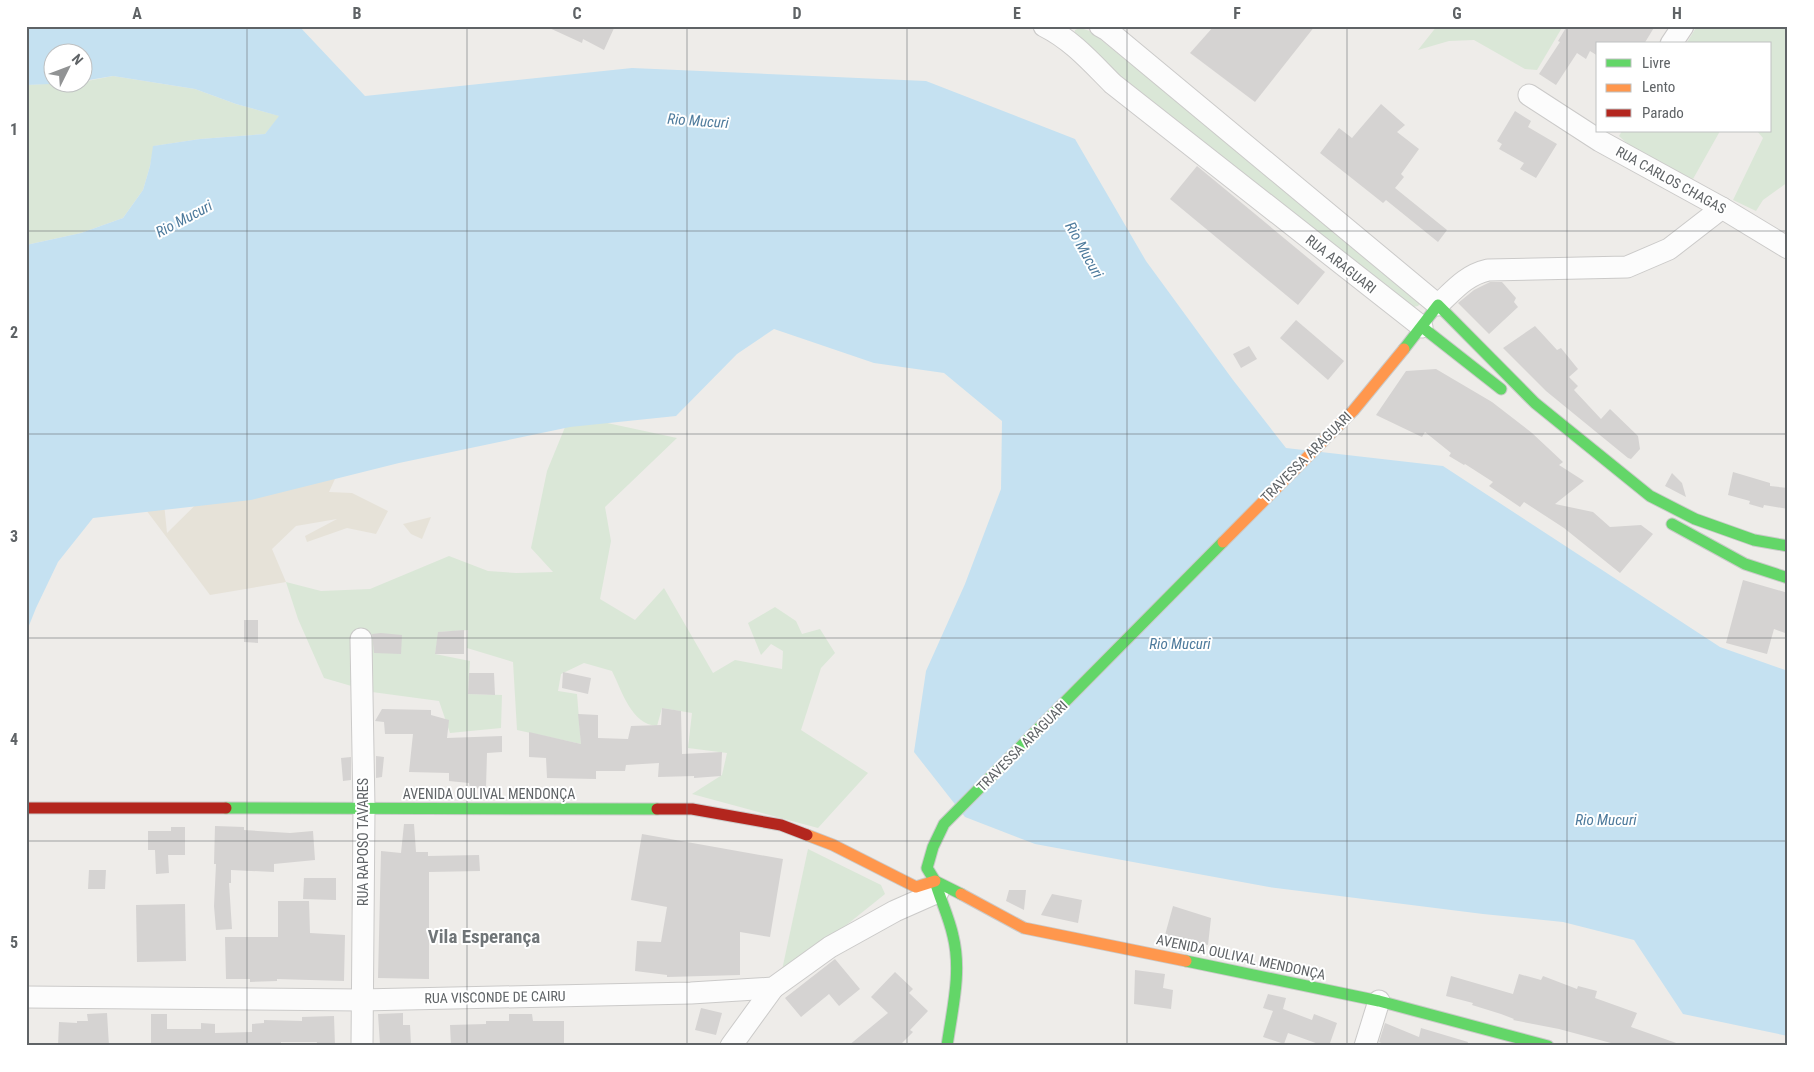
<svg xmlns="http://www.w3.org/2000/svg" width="1814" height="1072" viewBox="0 0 1814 1072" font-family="'Roboto Condensed',sans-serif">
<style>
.commercial{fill:#e6e2d8}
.green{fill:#dae7d7}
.water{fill:#c5e1f1}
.building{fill:#d5d3d2}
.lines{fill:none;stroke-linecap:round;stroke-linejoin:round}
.street-casing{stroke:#cbcac9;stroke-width:23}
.fast-casing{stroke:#cacac9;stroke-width:13}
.slow-casing{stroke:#cacac9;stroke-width:13}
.jam-casing{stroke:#cacac9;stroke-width:13}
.street{stroke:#fcfcfc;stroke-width:21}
.fast{stroke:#63d668;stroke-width:11}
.slow{stroke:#ff974d;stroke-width:11}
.jam{stroke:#b3261e;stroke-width:11}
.grid{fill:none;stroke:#5f6366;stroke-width:1;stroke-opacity:0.55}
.labels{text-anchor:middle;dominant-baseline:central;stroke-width:4;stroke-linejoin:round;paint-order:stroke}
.street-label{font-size:14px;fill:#5f6366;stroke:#fff}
.water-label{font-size:15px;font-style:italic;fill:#4d7a9c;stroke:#fff}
.district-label{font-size:19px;font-weight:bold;fill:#707578;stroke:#fff}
.neatline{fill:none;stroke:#5f6366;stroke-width:2}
.grid-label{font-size:16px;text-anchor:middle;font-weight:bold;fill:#5f6366}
</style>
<rect width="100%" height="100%" fill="#eeece9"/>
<g class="commercial">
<path d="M 355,435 L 329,492 L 352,493 L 388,511 L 376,534 L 347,528 L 307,542 L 305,536 L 337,519 L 296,526 L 272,549 L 286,582 L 210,595 L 134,494 L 162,483 L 167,533 L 249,452 Z"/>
<path d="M 431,517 L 422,539 L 411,534 L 403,524 Z"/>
</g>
<g class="green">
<path d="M 1437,26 L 1563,26 L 1537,70 L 1525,69 L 1474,40 L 1449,41 L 1418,50 Z"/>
<path d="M 1697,26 L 1788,26 L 1788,182 L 1763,200 L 1756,211 L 1733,200 L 1763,138 L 1757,131 L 1770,131 L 1770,44 L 1686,44 Z"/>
<path d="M 1080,28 L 1090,31 L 1420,296 L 1421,303 L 1418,306 L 1409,308 L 1076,42 L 1074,35 L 1075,30 Z"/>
<path d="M 113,76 L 195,89 L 236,104 L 280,116 L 265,134 L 200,139 L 154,146 L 150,166 L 143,190 L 123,218 L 81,233 L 26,245 L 26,85 L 82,82 Z"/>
<path d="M 1622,131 L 1720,131 L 1693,179 L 1640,155 L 1619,136 Z"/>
<path d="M 570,415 L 677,438 L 605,507 L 611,541 L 600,599 L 635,620 L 664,588 L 713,673 L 735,660 L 782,669 L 783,651 L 771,644 L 761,655 L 748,623 L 775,607 L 796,621 L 802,634 L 820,629 L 835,653 L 821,668 L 801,730 L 868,773 L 818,828 L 692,794 L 722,775 L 727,753 L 688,748 L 692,713 L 662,708 L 657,726 C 631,724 622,691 612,671 L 584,663 L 561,674 L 558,691 L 577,694 L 581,744 L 517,730 L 513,662 L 467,648 L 468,630 L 439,632 L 435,654 L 470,661 L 468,694 L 502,695 L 501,728 L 450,733 L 439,701 L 372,692 L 324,678 L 298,619 L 286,582 L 321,591 L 370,589 L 449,556 L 488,571 L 516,573 L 553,572 L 531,548 L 547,471 Z"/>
<path d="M 808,849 L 881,885 L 885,894 L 814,951 L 782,970 Z"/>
</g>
<path class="water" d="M 26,26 L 299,26 L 365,96 L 632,68 L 926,81 L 1075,139 L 1146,261 L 1233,380 L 1286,448 L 1443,466 L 1720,647 L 1788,671 L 1788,1036 L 1683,1014 L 1634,940 L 1563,922 L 1483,914 L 1269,887 L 1035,844 L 965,817 L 914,752 L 926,671 L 965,584 L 1001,489 L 1002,421 L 944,373 L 874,363 L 774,329 L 737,354 L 676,416 L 570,427 L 399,463 L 251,500 L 93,518 L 58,562 L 36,608 L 26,633 L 26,245 L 81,233 L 123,218 L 143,190 L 150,166 L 153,146 L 200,139 L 265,134 L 279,116 L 236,104 L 195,89 L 113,76 L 83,81 L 82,52 L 52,52 L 52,82 L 75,83 L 26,85 Z"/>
<g class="building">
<path d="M 545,26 L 615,26 L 604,50 L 583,39 L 582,43 Z"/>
<path d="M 1214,26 L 1315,26 L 1255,102 L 1190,53 Z"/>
<path d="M 1567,26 L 1655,26 L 1644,44 L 1598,44 L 1598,56 L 1590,51 L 1586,59 L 1577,53 L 1556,85 L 1539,74 L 1560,42 L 1558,41 Z"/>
<path d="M 1381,104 L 1405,125 L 1397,132 L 1419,149 L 1401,174 L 1404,177 L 1395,188 L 1447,230 L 1438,242 L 1386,200 L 1383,203 L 1320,153 L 1339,128 L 1352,138 Z"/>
<path d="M 1515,111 L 1531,121 L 1528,127 L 1557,144 L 1536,178 L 1520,169 L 1524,163 L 1499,149 L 1502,144 L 1497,141 Z"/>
<path d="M 1197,166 L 1325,272 L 1298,305 L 1170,199 Z"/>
<path d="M 1490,282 L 1502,282 L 1516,298 L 1514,302 L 1518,307 L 1489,334 L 1458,303 L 1474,290 Z"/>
<path d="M 1296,320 L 1344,361 L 1328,380 L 1280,338 Z"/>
<path d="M 1535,326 L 1557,350 L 1561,348 L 1578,369 L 1569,377 L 1578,386 L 1574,390 L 1601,419 L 1610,409 L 1638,436 L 1640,449 L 1631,459 L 1628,458 L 1546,391 L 1503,348 Z"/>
<path d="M 1249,346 L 1257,359 L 1241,368 L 1233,354 Z"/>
<path d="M 1436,369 L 1492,402 L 1532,433 L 1563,462 L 1559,465 L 1584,481 L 1555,504 L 1593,512 L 1610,527 L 1641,525 L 1653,534 L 1620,573 L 1564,528 L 1524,502 L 1520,507 L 1489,486 L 1493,482 L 1465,464 L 1464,465 L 1449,456 L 1451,453 L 1425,432 L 1422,437 L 1376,415 L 1406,371 Z"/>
<path d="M 1733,472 L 1770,483 L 1770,486 L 1788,488 L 1788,509 L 1764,505 L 1763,508 L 1749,504 L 1750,501 L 1728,495 Z"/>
<path d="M 1672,473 L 1682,483 L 1686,497 L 1665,486 Z"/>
<path d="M 1743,580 L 1788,593 L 1788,634 L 1774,629 L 1767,654 L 1726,643 Z"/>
<path d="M 244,620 L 258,620 L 258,643 L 244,642 Z"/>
<path d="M 464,630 L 464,654 L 435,654 L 438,632 Z"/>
<path d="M 381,633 L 402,635 L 401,654 L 374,653 L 372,634 Z"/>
<path d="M 563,672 L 591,678 L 588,694 L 562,688 Z"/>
<path d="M 469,673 L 494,673 L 495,695 L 468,694 Z"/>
<path d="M 662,708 L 681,711 L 682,754 L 722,752 L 721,776 L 694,778 L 694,776 L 658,777 L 659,763 L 626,765 L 625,771 L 596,771 L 596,779 L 547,778 L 546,758 L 529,757 L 529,732 L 581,744 L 578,714 L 598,715 L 598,738 L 628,739 L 631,726 L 661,725 Z"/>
<path d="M 382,709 L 431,710 L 431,715 L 449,720 L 447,738 L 502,736 L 502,752 L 487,753 L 486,788 L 470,789 L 469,783 L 449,781 L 449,773 L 409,772 L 413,734 L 385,734 L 384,722 L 375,721 Z"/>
<path d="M 376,756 L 384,757 L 382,777 L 376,778 Z"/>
<path d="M 351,757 L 351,780 L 343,781 L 341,758 Z"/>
<path d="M 404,824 L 414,824 L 416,852 L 428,852 L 428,856 L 479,855 L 480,871 L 429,872 L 429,979 L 378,978 L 381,851 L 401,853 Z"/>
<path d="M 215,826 L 244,827 L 244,830 L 290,833 L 313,831 L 315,860 L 274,864 L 274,872 L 231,870 L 231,883 L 229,883 L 232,929 L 216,930 L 214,906 L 216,864 L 214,864 Z"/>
<path d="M 171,827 L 185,827 L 185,855 L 168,855 L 169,873 L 156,874 L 155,850 L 148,850 L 148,831 L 171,831 Z"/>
<path d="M 642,834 L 783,859 L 770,937 L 740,932 L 740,975 L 667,977 L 667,975 L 635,971 L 637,941 L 661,942 L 667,907 L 631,900 Z"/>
<path d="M 89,870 L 106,870 L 105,889 L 88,889 Z"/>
<path d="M 304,878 L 336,878 L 336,900 L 303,899 Z"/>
<path d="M 1009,890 L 1026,890 L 1024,910 L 1006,901 Z"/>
<path d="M 1052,894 L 1082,900 L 1078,923 L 1041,915 Z"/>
<path d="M 278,901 L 309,901 L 310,933 L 345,935 L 344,981 L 277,979 L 277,981 L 250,982 L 250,979 L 226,979 L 225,937 L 278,937 Z"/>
<path d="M 185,904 L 186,961 L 137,962 L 136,905 Z"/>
<path d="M 1173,906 L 1211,918 L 1208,945 L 1165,935 Z"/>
<path d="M 835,959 L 860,989 L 839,1006 L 829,994 L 801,1017 L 785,998 Z"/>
<path d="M 1135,970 L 1165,974 L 1163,988 L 1173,990 L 1171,1009 L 1134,1004 Z"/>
<path d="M 895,972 L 913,989 L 909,993 L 928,1011 L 910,1030 L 913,1032 L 899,1046 L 848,1046 L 888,1013 L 871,997 Z"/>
<path d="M 1519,974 L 1541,980 L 1543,976 L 1577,989 L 1578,986 L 1597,991 L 1595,998 L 1637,1013 L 1631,1027 L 1679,1044 L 1679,1046 L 1622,1046 L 1559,1029 L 1513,1020 L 1514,1019 L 1501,1014 L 1472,1005 L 1473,1003 L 1446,996 L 1451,976 L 1513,994 Z"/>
<path d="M 1268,994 L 1286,998 L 1283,1009 L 1312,1020 L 1314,1014 L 1337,1023 L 1329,1046 L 1324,1046 L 1288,1033 L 1284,1044 L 1263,1037 L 1273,1011 L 1263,1008 Z"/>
<path d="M 701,1008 L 722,1013 L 716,1035 L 695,1030 Z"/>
<path d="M 107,1013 L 109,1046 L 58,1046 L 59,1022 L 77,1023 L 77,1021 L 88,1021 L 87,1014 Z"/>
<path d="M 403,1013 L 403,1025 L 410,1025 L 411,1044 L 380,1045 L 378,1014 Z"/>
<path d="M 151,1014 L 167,1014 L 167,1029 L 201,1029 L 201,1023 L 215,1024 L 215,1033 L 252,1032 L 252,1024 L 264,1023 L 264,1020 L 302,1021 L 302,1017 L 334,1016 L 335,1046 L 316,1046 L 317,1042 L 281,1042 L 281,1046 L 151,1046 Z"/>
<path d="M 509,1014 L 532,1014 L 533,1021 L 564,1021 L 564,1046 L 545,1046 L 545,1044 L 451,1046 L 450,1025 L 486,1024 L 486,1021 L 509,1021 Z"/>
<path d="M 1385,1023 L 1419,1037 L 1421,1028 L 1468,1042 L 1467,1046 L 1389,1046 L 1379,1042 Z"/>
</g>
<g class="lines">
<defs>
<g id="street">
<path d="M 1044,26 C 1072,40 1091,62 1113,84 L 1422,327"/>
<path d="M 1100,26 L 1107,30 L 1438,305 C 1454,290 1466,275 1488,270 L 1627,267 L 1669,249 L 1722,208"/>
<path d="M 1671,44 L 1683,26"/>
<path d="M 1529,95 L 1600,141 L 1722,208 L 1788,248"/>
<path d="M 361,639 L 364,808 L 362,1046"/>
<path d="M 26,997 L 361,1000 L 691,993 L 773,988 L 830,947 L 895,911 L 938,892"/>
<path d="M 731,1046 L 773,988"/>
<path d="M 1365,1046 L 1379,1001"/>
</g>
<g id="fast">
<path d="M 1422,327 L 1501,389"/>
<path d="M 1404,349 L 1438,305 L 1535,403 L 1650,496 L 1695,519 L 1754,540 L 1788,546"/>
<path d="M 1672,524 L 1745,564 L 1788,578"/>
<path d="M 226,808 L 657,809"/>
<path d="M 935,881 C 940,899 949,917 953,936 C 962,972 952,1010 947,1046"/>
<path d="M 961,894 L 935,881 L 927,868 L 933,847 L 944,824 L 1223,542"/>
<path d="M 1186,961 L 1379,1001 L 1548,1046"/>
</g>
<g id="slow">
<path d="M 1223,542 L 1353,411 L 1404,349"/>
<path d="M 807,835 L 833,845 L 916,887 L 935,881"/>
<path d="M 961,894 L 1024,928 L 1186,961"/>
</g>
<g id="jam">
<path d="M 26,808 L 226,808"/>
<path d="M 657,809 L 692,809 L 781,825 L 807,835"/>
</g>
</defs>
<use href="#street" class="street-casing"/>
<use href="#fast" class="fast-casing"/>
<use href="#slow" class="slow-casing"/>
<use href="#jam" class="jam-casing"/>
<use href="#street" class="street"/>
<use href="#fast" class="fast"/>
<use href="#slow" class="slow"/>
<use href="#jam" class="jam"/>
</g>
<path class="grid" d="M 247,26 L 247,1046M 467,26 L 467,1046M 687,26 L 687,1046M 907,26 L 907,1046M 1127,26 L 1127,1046M 1347,26 L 1347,1046M 1567,26 L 1567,1046M 26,231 L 1788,231M 26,434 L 1788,434M 26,638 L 1788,638M 26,841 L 1788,841"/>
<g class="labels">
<g class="street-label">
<text transform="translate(1671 180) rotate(29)">RUA CARLOS CHAGAS</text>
<text transform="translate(1341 264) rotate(38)">RUA ARAGUARI</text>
<text transform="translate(1306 457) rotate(-45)">TRAVESSA ARAGUARI</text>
<text transform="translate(1022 746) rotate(-45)">TRAVESSA ARAGUARI</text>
<text x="489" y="794">AVENIDA OULIVAL MENDONÇA</text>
<text transform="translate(363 842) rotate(-90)">RUA RAPOSO TAVARES</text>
<text transform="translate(1241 957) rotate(12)">AVENIDA OULIVAL MENDONÇA</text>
<text transform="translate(495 997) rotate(-1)">RUA VISCONDE DE CAIRU</text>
</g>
<g class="water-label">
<text transform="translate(698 121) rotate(4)">Rio Mucuri</text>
<text transform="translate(184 219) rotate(-28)">Rio Mucuri</text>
<text transform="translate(1084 250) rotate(61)">Rio Mucuri</text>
<text x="1180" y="644">Rio Mucuri</text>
<text x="1606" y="820">Rio Mucuri</text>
</g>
<g class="district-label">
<text x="484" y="936">Vila Esperança</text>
</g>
</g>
<rect width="1814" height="1072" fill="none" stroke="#ffffff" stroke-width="55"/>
<rect x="1596" y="42" width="175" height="90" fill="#ffffff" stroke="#bfc1c2"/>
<rect x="1606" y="59" width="25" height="8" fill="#63d668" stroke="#bfc1c2"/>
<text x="1642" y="68" font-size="15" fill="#5f6366">Livre</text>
<rect x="1606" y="84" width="25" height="8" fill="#ff974d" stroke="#bfc1c2"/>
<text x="1642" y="92" font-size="15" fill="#5f6366">Lento</text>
<rect x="1606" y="109" width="25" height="8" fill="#b3261e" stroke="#bfc1c2"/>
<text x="1642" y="118" font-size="15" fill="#5f6366">Parado</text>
<g transform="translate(68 68) rotate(48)"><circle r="24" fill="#ffffff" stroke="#bfc1c2"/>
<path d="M0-4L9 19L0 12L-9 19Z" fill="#919394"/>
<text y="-8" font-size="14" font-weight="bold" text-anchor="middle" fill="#5f6366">N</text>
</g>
<rect x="28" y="28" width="1758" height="1016" class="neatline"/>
<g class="grid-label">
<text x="137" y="19">A</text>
<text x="357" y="19">B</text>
<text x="577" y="19">C</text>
<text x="797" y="19">D</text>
<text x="1017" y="19">E</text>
<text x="1237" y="19">F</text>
<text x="1457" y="19">G</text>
<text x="1677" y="19">H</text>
<text x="14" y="135">1</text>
<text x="14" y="338">2</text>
<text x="14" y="542">3</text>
<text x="14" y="745">4</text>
<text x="14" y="948">5</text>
</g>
</svg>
